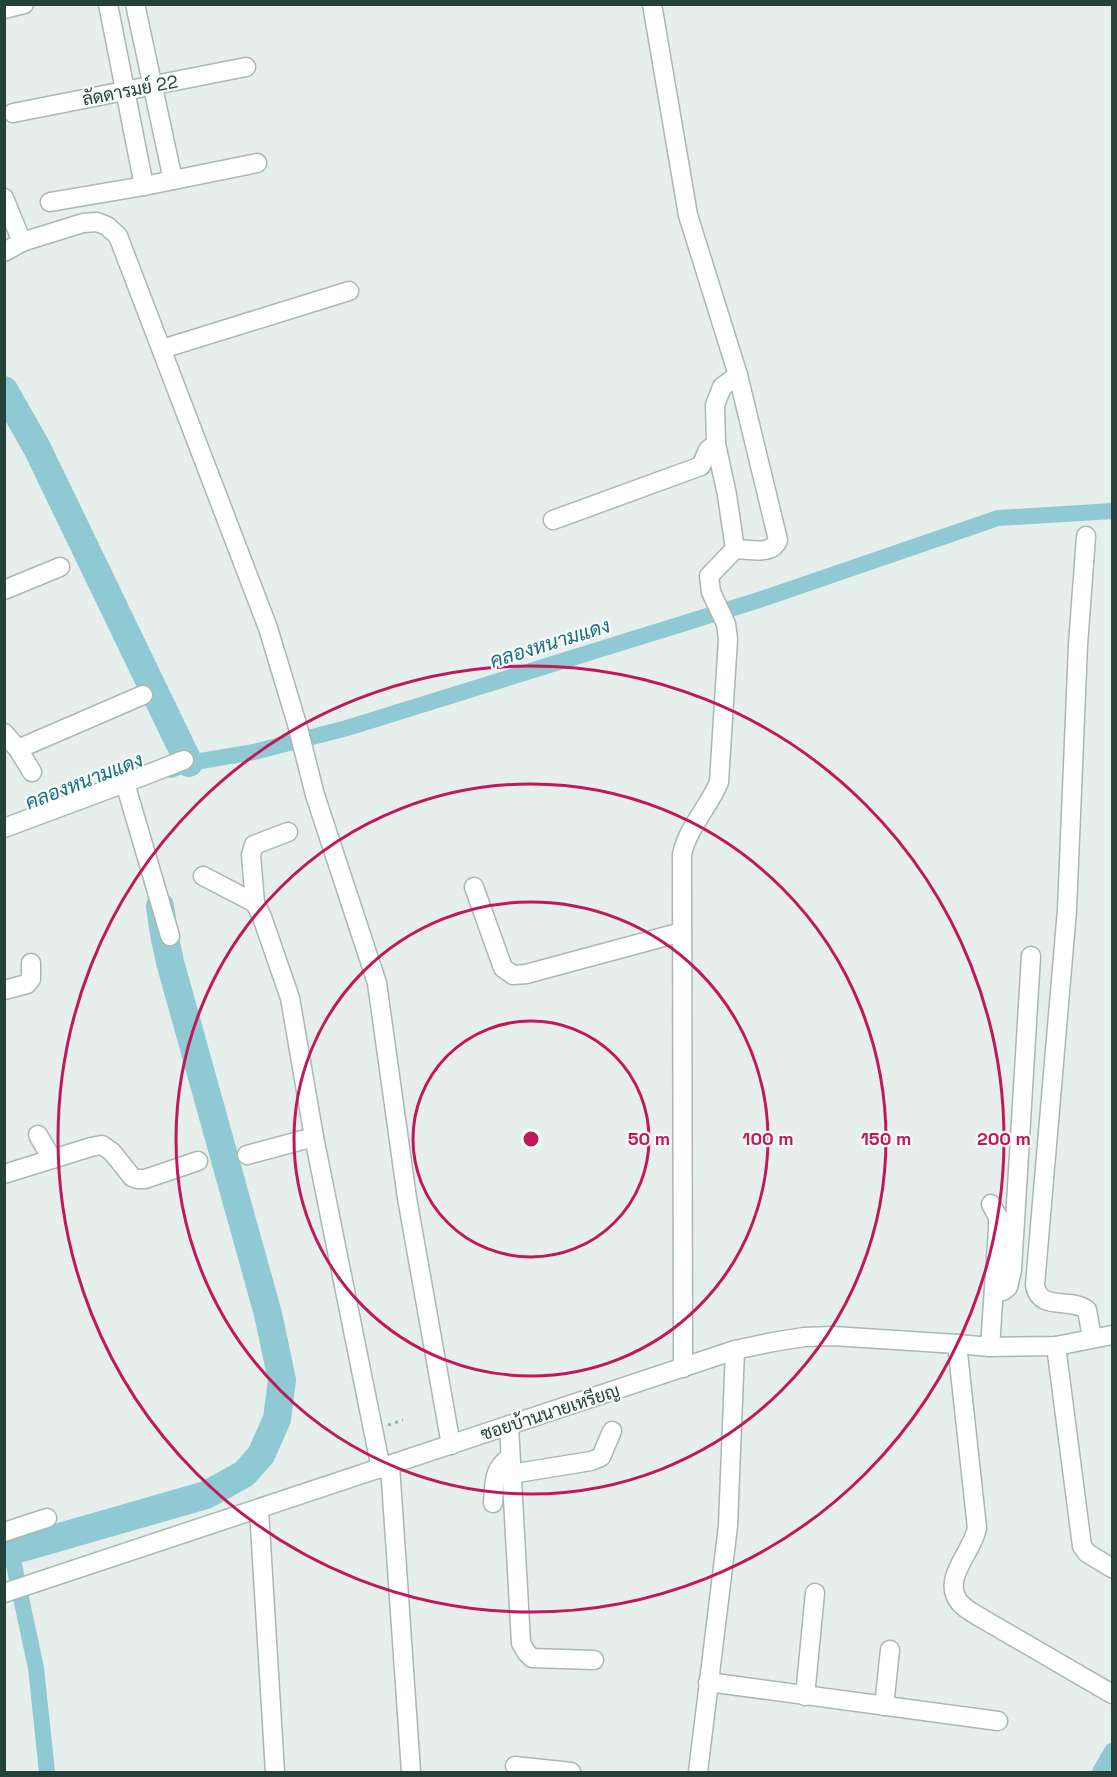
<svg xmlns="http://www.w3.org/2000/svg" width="1117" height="1777" viewBox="0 0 1117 1777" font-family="'Space Grotesk',Sarabun,sans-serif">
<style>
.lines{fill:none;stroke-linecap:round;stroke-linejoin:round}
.canal{stroke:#8ec9d4;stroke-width:16}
.river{stroke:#8ec9d4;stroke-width:28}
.minor-casing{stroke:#a8b8b2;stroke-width:21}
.path{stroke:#86b3a5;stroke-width:3;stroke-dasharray:3 4.5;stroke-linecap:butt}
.minor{stroke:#fff;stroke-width:18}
.ring{fill:none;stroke:#c2185b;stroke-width:3}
.labels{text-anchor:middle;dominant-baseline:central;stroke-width:4.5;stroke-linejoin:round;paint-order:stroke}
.street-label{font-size:18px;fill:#24423a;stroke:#f7fbf9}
.water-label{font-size:20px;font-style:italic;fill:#1c6f80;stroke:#f7fbf9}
.centre{fill:#c2185b;stroke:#f7fbf9;stroke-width:3}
.ring-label{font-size:18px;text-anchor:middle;font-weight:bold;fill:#c2185b;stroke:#f7fbf9;stroke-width:4.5;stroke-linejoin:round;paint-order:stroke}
</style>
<rect width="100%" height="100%" fill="#e6efeb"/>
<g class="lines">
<g class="canal">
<path d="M 171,770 L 189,763 L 254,752 L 347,728 L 759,600 L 998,518 L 1112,511"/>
<path d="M 4,1553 L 11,1551 L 36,1668 L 47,1772"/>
<path d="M 1100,1772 L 1112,1751"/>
</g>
<g class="river">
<path d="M 4,390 L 37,448 L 189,763"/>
<path d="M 11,1551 L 206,1495 L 244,1474 L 261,1455 L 277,1419 L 282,1380 L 268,1314 L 170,962 L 164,934 L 160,906"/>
</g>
<defs>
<g id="minor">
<path d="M 108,4 L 144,186"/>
<path d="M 135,4 L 173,180"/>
<path d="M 652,4 L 688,215 L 738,375 L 778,540 C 772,556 749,549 735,549"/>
<path d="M 4,9 L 24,4"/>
<path d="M 13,113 L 246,67"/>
<path d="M 4,198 L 22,242"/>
<path d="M 50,202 L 144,186 L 257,163"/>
<path d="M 4,252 L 22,242 L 83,223 L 97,222 L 107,226 L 118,236 L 268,628 L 297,724 L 315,795 L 377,983 L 407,1198 L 451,1445"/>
<path d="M 162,349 L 349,291"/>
<path d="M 553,520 L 701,466 L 708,450 L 716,444"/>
<path d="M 1086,536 L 1078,645 L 1067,910 L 1035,1285 C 1039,1312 1071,1297 1087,1310 L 1092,1338"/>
<path d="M 4,590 L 60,567"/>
<path d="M 4,733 L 18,749 L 32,772"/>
<path d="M 18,749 L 143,695"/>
<path d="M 125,783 L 184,760"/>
<path d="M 4,828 L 125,783 L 170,936"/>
<path d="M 203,876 L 255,903 L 262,917 L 290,998 L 314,1137 L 381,1469"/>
<path d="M 474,887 L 503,968 L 513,975 L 526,974 L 682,932"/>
<path d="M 255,903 L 251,855 L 254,845 L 288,832"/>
<path d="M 4,990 L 27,984 L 31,979 L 31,963"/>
<path d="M 38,1135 L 52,1159"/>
<path d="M 247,1155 L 314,1137"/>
<path d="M 4,1174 L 91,1147 L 102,1145 L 112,1152 L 132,1177 L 137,1179 L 145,1179 L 198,1161"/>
<path d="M 994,1291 L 1003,1291 L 1008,1287 L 1012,1270 L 1031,956"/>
<path d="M 957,1344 L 977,1528 C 973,1552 940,1579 960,1603 C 966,1610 975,1614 983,1619 L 1112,1694"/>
<path d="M 1056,1346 L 1082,1546 L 1087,1553 L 1112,1568"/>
<path d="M 990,1347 L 998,1229 L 998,1217 L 991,1204"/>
<path d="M 683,1368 L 682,854 C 688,827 709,807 719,782 L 728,639 L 726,624 L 711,592 L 709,576 L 735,549 L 727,495 L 716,444 L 715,405 L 722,387 L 738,375"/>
<path d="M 509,1426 L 521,1643 L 526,1652 L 532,1658 L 594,1660"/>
<path d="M 390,1466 L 411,1772"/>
<path d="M 511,1474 L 591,1461 L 601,1457 L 612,1431"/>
<path d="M 493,1503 C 495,1483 492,1470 510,1457"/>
<path d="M 259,1510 L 275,1772"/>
<path d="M 4,1532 L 47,1518"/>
<path d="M 4,1593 L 735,1350 L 773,1342 L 804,1337 L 833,1336 L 957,1344 L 990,1347 L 1056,1346 L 1112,1335"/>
<path d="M 708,1682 L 998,1721"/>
<path d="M 805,1696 L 815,1593"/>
<path d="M 884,1706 L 890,1650"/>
<path d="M 515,1766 L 571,1772"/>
<path d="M 698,1772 L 728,1526 L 735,1350"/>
</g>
</defs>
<use href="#minor" class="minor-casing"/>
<path class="path" d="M 388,1425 L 403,1420"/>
<use href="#minor" class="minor"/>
</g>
<g class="ring">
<circle cx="531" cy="1139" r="118"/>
<circle cx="531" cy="1139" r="237"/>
<circle cx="531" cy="1139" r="355"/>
<circle cx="531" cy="1139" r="473"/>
</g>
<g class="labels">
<g class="street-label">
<text transform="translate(130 90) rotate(-11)">ลัดดารมย์ 22</text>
<text transform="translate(550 1412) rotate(-18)">ซอยบ้านนายเหรียญ</text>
</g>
<g class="water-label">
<text transform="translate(550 643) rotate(-17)">คลองหนามแดง</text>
<text transform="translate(84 781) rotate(-21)">คลองหนามแดง</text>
</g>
</g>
<circle cx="531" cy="1139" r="9" class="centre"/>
<g class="ring-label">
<text x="649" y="1145">50 m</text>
<text x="768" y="1145">100 m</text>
<text x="886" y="1145">150 m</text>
<text x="1004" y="1145">200 m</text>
</g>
<rect width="1117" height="1777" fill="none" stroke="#24423a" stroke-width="12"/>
</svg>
